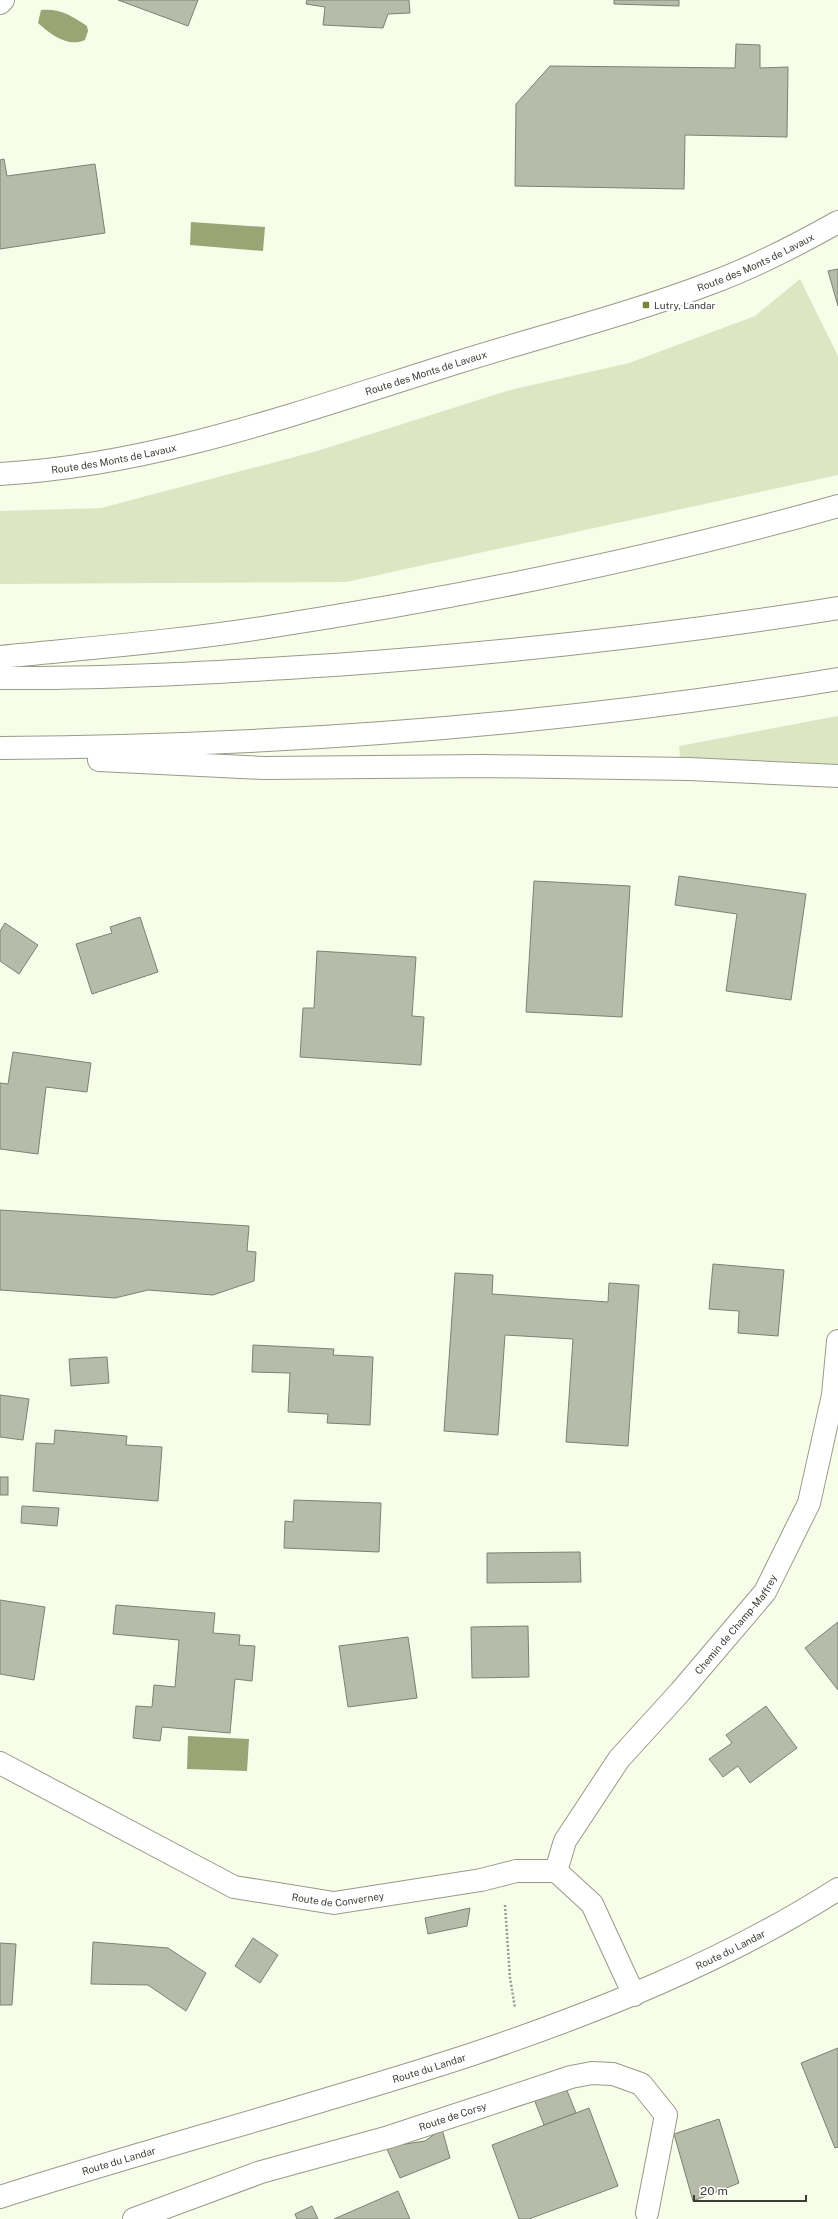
<svg xmlns="http://www.w3.org/2000/svg" width="838" height="2219" viewBox="0 0 838 2219" font-family="'Public Sans',sans-serif">
<style>
.green{fill:#dde6c2}
.water{fill:#99a574}
.building{fill:#b7bcaa;stroke:#7d8270}
.lines{fill:none;stroke-linecap:round;stroke-linejoin:round}
.minor-casing{stroke:#969b89;stroke-width:24}
.tertiary-casing{stroke:#969b89;stroke-width:24}
.secondary-casing{stroke:#969b89;stroke-width:24}
.motorway-casing{stroke:#969b89;stroke-width:24}
.path{stroke:#989b8d;stroke-width:2.5;stroke-dasharray:2 2;stroke-linecap:butt}
.minor{stroke:#fff;stroke-width:22}
.tertiary{stroke:#fff;stroke-width:22}
.secondary{stroke:#fff;stroke-width:22}
.motorway{stroke:#fff;stroke-width:22}
.poi-dot{fill:#778736;stroke:#fff;stroke-width:1.5}
.labels{text-anchor:middle;dominant-baseline:central;stroke-width:4;stroke-linejoin:round;paint-order:stroke}
.street-label{font-size:10px;fill:#3c3e36;stroke:#fff}
.poi-label{font-size:10px;fill:#3c3e36;stroke:#fff;text-anchor:start}
</style>
<rect width="100%" height="100%" fill="#f8fde9"/>
<g class="green">
<path d="M 800,279 L 838,356 L 838,475 L 346,582 L 0,584 L 0,511 L 101,508 L 317,451 L 510,390 L 629,363 L 755,316 Z"/>
<path d="M 838,716 L 838,765 L 680,758 L 679,746 Z"/>
</g>
<g class="water">
<path d="M 41,10 C 60,8 72,16 87,26 L 88,31 L 85,40 C 68,48 50,34 38,23 Z"/>
<path d="M 191,222 L 265,227 L 263,251 L 190,245 Z"/>
<path d="M 188,1736 L 249,1739 L 247,1771 L 187,1769 Z"/>
</g>
<g class="building">
<path d="M 118,0 L 198,0 L 188,26 Z"/>
<path d="M 307,0 L 409,0 L 410,13 L 388,14 L 383,28 L 323,25 L 325,7 L 306,4 Z"/>
<path d="M 614,0 L 679,0 L 679,6 L 614,4 Z"/>
<path d="M 736,44 L 760,45 L 760,68 L 788,67 L 787,137 L 685,135 L 684,189 L 515,186 L 516,104 L 550,66 L 735,68 Z"/>
<path d="M 4,159 L 7,176 L 95,164 L 105,233 L 0,249 L 0,160 Z"/>
<path d="M 838,269 L 838,306 L 828,271 Z"/>
<path d="M 679,876 L 806,894 L 791,1000 L 726,991 L 737,914 L 675,905 Z"/>
<path d="M 534,881 L 630,886 L 622,1017 L 526,1012 Z"/>
<path d="M 140,917 L 158,972 L 92,994 L 76,944 L 112,933 L 110,927 Z"/>
<path d="M 5,923 L 38,945 L 19,974 L 0,961 L 0,931 Z"/>
<path d="M 317,951 L 416,957 L 412,1016 L 424,1017 L 421,1065 L 300,1057 L 303,1008 L 314,1008 Z"/>
<path d="M 13,1052 L 91,1063 L 87,1092 L 46,1087 L 38,1154 L 0,1149 L 0,1083 L 8,1084 Z"/>
<path d="M 0,1210 L 249,1226 L 247,1251 L 256,1252 L 254,1281 L 213,1295 L 148,1290 L 115,1298 L 0,1290 Z"/>
<path d="M 713,1264 L 784,1270 L 778,1336 L 738,1333 L 739,1311 L 709,1309 Z"/>
<path d="M 455,1273 L 493,1275 L 492,1294 L 608,1302 L 609,1283 L 639,1285 L 628,1446 L 566,1442 L 573,1339 L 505,1335 L 498,1435 L 444,1431 Z"/>
<path d="M 253,1345 L 334,1349 L 333,1355 L 373,1357 L 370,1425 L 327,1423 L 328,1414 L 288,1412 L 290,1373 L 252,1372 Z"/>
<path d="M 107,1357 L 109,1383 L 71,1386 L 69,1359 Z"/>
<path d="M 0,1395 L 29,1399 L 23,1440 L 0,1437 Z"/>
<path d="M 55,1430 L 127,1436 L 126,1445 L 162,1447 L 158,1501 L 33,1491 L 36,1443 L 54,1444 Z"/>
<rect x="0" y="1477" width="8" height="18"/>
<path d="M 294,1500 L 381,1503 L 379,1552 L 284,1548 L 285,1521 L 293,1522 Z"/>
<path d="M 22,1506 L 59,1508 L 57,1526 L 21,1523 Z"/>
<path d="M 580,1552 L 581,1582 L 487,1583 L 487,1553 Z"/>
<path d="M 0,1600 L 45,1607 L 34,1680 L 0,1674 Z"/>
<path d="M 116,1605 L 215,1613 L 213,1633 L 240,1635 L 239,1645 L 255,1646 L 252,1681 L 235,1679 L 230,1733 L 162,1727 L 160,1741 L 133,1738 L 136,1706 L 152,1707 L 154,1685 L 175,1687 L 179,1640 L 113,1634 Z"/>
<path d="M 838,1622 L 838,1690 L 805,1648 Z"/>
<path d="M 528,1626 L 529,1677 L 472,1678 L 471,1627 Z"/>
<path d="M 408,1637 L 417,1698 L 348,1707 L 339,1646 Z"/>
<path d="M 766,1706 L 797,1748 L 750,1783 L 738,1766 L 723,1777 L 709,1759 L 732,1743 L 726,1735 Z"/>
<path d="M 470,1908 L 467,1926 L 428,1934 L 425,1918 Z"/>
<path d="M 253,1938 L 278,1955 L 260,1983 L 235,1966 Z"/>
<path d="M 93,1942 L 168,1948 L 206,1973 L 186,2011 L 148,1985 L 91,1984 Z"/>
<path d="M 0,1943 L 16,1944 L 12,2005 L 0,2005 Z"/>
<path d="M 838,2048 L 838,2147 L 835,2148 L 801,2063 Z"/>
<path d="M 566,2088 L 576,2113 L 544,2125 L 534,2099 Z"/>
<path d="M 589,2108 L 618,2186 L 529,2219 L 519,2219 L 492,2145 Z"/>
<path d="M 719,2119 L 739,2183 L 693,2201 L 674,2134 Z"/>
<path d="M 442,2129 L 450,2158 L 400,2178 L 386,2147 L 425,2141 Z"/>
<path d="M 398,2191 L 410,2219 L 334,2219 Z"/>
<path d="M 312,2206 L 318,2219 L 297,2219 L 295,2214 Z"/>
</g>
<g class="lines">
<defs>
<g id="minor">
<path d="M 0,3 L 3,0"/>
<path id="s1" d="M 0,1763 L 234,1887 L 334,1903 L 481,1880 L 516,1871 L 556,1871 L 592,1904 L 634,1995"/>
<path id="s2" d="M 556,1871 L 565,1841 L 619,1759 L 680,1692 L 765,1592 L 809,1503 L 833,1395 L 838,1341"/>
<path id="s3" d="M 134,2219 L 261,2172 L 389,2137 L 571,2077 L 592,2073 L 613,2074 L 641,2084 L 666,2115 L 647,2213"/>
</g>
<g id="tertiary">
<path id="s4" d="M 0,474 C 159,465 311,408 462,361 C 545,335 630,314 711,283 C 755,267 797,245 838,222"/>
</g>
<g id="secondary">
<path id="s5" d="M 0,2197 C 156,2147 314,2106 470,2055 C 597,2012 724,1962 838,1889"/>
</g>
<g id="motorway">
<path d="M 0,657 C 89,648 180,641 268,627 C 461,597 651,559 838,506"/>
<path d="M 0,678 C 111,679 223,672 334,665 C 503,653 671,635 838,608"/>
<path d="M 0,748 C 281,746 561,725 838,679"/>
<path d="M 99,760 L 264,768 L 483,766 L 689,769 L 838,776"/>
</g>
</defs>
<use href="#minor" class="minor-casing"/>
<use href="#tertiary" class="tertiary-casing"/>
<use href="#secondary" class="secondary-casing"/>
<use href="#motorway" class="motorway-casing"/>
<path class="path" d="M 505,1905 L 510,1978 L 515,2008"/>
<use href="#minor" class="minor"/>
<use href="#tertiary" class="tertiary"/>
<use href="#secondary" class="secondary"/>
<use href="#motorway" class="motorway"/>
</g>
<rect class="poi-dot" x="642" y="301" width="8" height="8" rx="2"/>
<g class="labels">
<g class="street-label">
<text stroke="none"><textPath href="#s4" startOffset="787">Route des Monts de Lavaux</textPath></text>
<text stroke="none"><textPath href="#s4" startOffset="439">Route des Monts de Lavaux</textPath></text>
<text stroke="none"><textPath href="#s4" startOffset="115">Route des Monts de Lavaux</textPath></text>
<text stroke="none"><textPath href="#s2" startOffset="308">Chemin de Champ-Maffrey</textPath></text>
<text stroke="none"><textPath href="#s1" startOffset="370">Route de Converney</textPath></text>
<text stroke="none"><textPath href="#s5" startOffset="772">Route du Landar</textPath></text>
<text stroke="none"><textPath href="#s5" startOffset="448">Route du Landar</textPath></text>
<text stroke="none"><textPath href="#s3" startOffset="335">Route de Corsy</textPath></text>
<text stroke="none"><textPath href="#s5" startOffset="124">Route du Landar</textPath></text>
</g>
<g class="poi-label">
<text x="654" y="305">Lutry, Landar</text>
</g>
</g>
<path d="M694 2195v6h112v-6" fill="none" stroke="#3c3e36" stroke-width="2"/>
<text x="700" y="2195" font-size="12" fill="#3c3e36" stroke="#ffffff" stroke-width="3" paint-order="stroke">20 m</text>
</svg>
